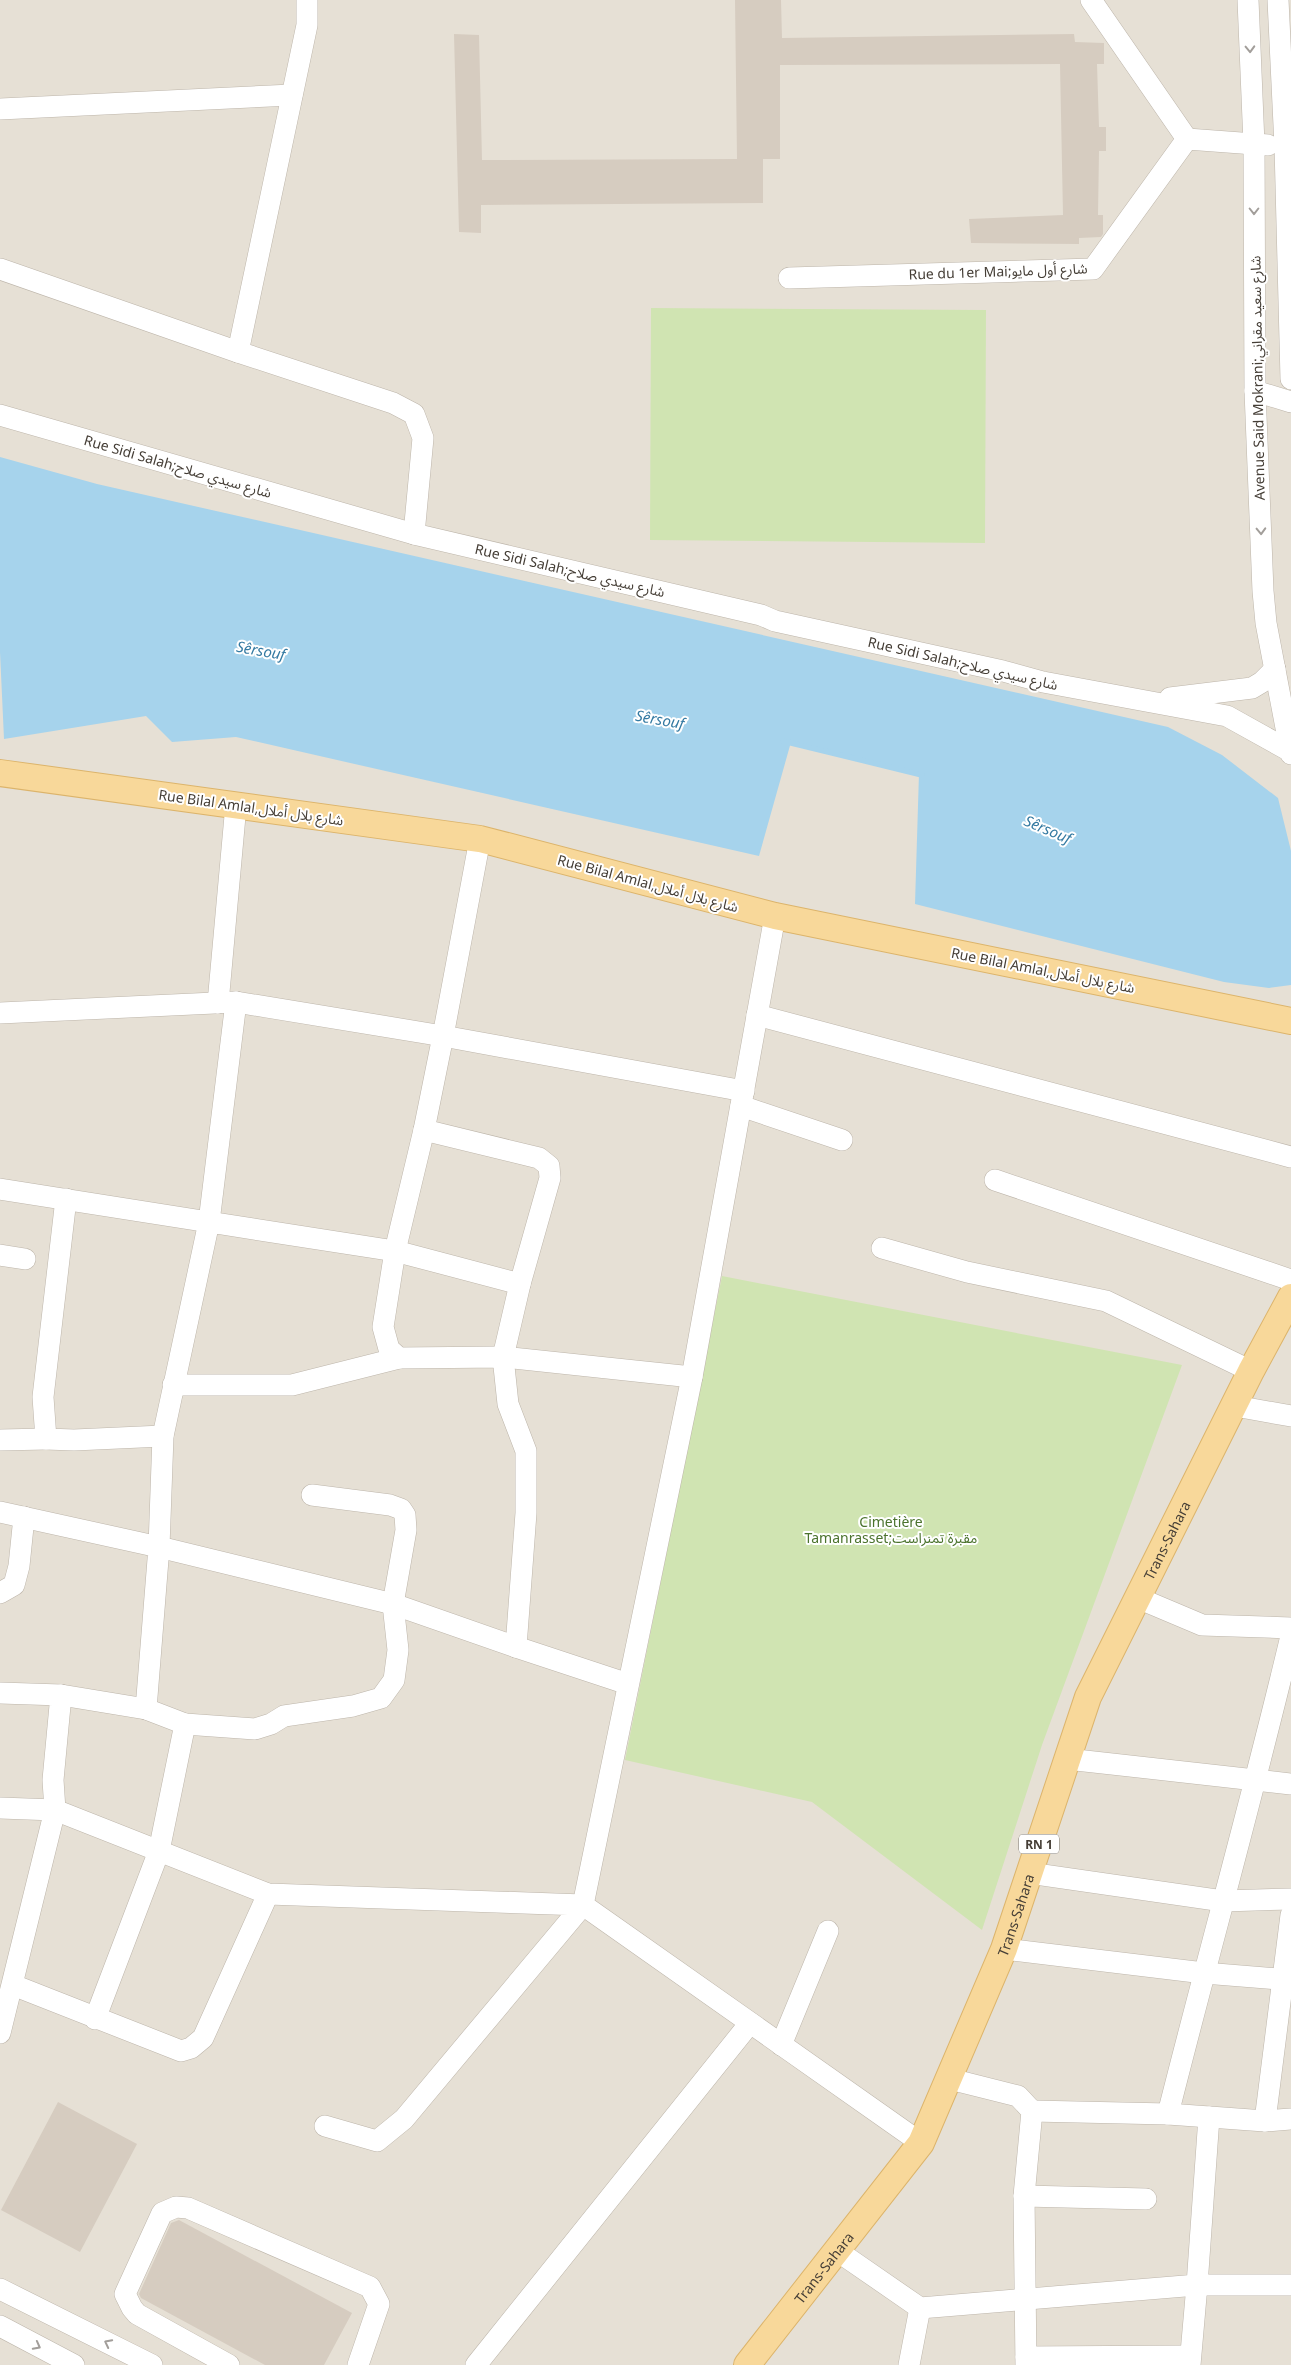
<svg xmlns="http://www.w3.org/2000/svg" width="1291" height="2365" viewBox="0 0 1291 2365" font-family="'Noto Sans','Noto Sans Arabic',sans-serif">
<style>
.residential{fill:#e6e0d5}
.green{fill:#d0e4b2}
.water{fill:#a6d3ec}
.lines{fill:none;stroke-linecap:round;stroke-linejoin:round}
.stream{stroke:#a6d3ec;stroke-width:5.5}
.building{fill:#d6ccc0}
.minor-casing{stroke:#bdb5aa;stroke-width:22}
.major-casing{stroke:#dcb46b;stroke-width:28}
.minor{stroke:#fff;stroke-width:21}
.major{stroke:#f8d89a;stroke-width:26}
.oneway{stroke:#a29e9a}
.labels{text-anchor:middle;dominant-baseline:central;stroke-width:4;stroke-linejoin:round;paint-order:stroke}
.shield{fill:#fff;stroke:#7d7872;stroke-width:1}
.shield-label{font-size:12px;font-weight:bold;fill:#453e36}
.street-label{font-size:14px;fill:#453e36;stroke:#fff}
.park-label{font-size:14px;fill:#4b732d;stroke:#fff}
.water-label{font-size:15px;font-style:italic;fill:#347aa2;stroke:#fff}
</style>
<rect width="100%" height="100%" fill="#f2eee7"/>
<rect class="residential" x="0" y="0" width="1291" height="2365"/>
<g class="green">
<path d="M 651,308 L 986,310 L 985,543 L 650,540 Z"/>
<path d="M 722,1276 L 1182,1365 L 1042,1745 L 982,1930 L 812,1802 L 625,1760 Z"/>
</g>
<path class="water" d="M 0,457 L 97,484 L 1168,727 L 1222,755 L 1278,798 L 1291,851 L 1291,985 L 1269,988 L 1224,982 L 915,904 L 919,773 L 791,742 L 759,856 L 236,737 L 172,742 L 146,716 L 4,739 L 0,652 Z"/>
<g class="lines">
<path class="stream" d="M 783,741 L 922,775"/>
</g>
<g class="building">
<path d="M 735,0 L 781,0 L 782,38 L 1074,34 L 1075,42 L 1104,43 L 1104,64 L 1097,64 L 1099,127 L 1106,127 L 1106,151 L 1099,151 L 1098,215 L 1103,215 L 1103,234 L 1101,237 L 1079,238 L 1079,244 L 971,243 L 969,219 L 1063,215 L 1060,64 L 780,65 L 780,159 L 763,159 L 763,203 L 481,205 L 481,233 L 459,232 L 454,34 L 479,35 L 482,160 L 737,159 Z"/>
<path d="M 58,2102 L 137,2144 L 80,2252 L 1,2210 Z"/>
<path d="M 179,2220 L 352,2313 L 324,2365 L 265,2365 L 141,2298 L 139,2294 L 171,2223 Z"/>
</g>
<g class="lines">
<defs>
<g id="minor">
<path d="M 1091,0 L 1187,139"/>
<path d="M 1248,0 L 1254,144 L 1255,391 L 1263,591 L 1266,623 L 1291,754"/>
<path d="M 1278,0 L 1285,146 L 1291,379"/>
<path d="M 0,109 L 292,95"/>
<path d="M 1187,139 L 1268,145"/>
<path d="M 0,269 L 238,352 L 307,25 L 307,0"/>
<path d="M 789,278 L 1093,269 L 1187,139"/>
<path d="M 238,352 L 393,403 L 414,414 L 423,438 L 414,534"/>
<path d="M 1255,391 L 1291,402"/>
<path d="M 0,415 L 414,534 L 761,615 L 775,621 L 1003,671 L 1043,682 L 1227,716 L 1290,751"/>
<path d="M 1170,698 L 1252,688 L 1262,682 L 1275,669"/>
<path d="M 480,839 L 443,1036 L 744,1091"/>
<path d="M 775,916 L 692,1377 L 583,1905 L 921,2143"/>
<path d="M 218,1003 L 236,805"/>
<path d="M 0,1013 L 236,1002 L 443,1036 L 424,1130 L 395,1251 L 209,1222 L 163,1436 L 159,1547 L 393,1604 L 516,1647"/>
<path d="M 757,1015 L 1291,1157"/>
<path d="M 741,1106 L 842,1140"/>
<path d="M 424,1130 L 539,1158 L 549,1166 L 550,1178 L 520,1284 L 503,1357 L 508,1404 L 526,1451 L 526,1513 L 516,1647 L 628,1684"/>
<path d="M 995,1180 L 1291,1280"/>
<path d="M 0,1189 L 209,1222 L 236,1002"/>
<path d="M 66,1199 L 43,1397 L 46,1439 L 74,1440 L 163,1436"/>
<path d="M 882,1248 L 967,1272 L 1106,1301 L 1251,1371"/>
<path d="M 0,1255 L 25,1259"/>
<path d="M 520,1284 L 395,1251 L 383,1327 L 389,1349 L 399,1358 L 503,1357 L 692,1377"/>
<path d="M 173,1385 L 292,1385 L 399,1358"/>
<path d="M 1235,1406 L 1291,1416"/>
<path d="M 0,1440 L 46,1439"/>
<path d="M 0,1512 L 159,1547 L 146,1709"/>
<path d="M 0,1593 L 14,1585 L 19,1566 L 24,1517"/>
<path d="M 1138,1598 L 1202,1625 L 1291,1628"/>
<path d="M 1291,1636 C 1253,1796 1208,1955 1168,2114 L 1265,2121 L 1291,2119"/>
<path d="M 0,1693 L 61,1695 L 53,1780 L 55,1810 L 0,2033"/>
<path d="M 61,1695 L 146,1709 L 185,1724 L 159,1851 L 95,2019"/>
<path d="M 185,1724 L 255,1729 L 271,1724 L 284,1716 L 353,1706 L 381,1698 L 394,1680 L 398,1650 L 393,1604 L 406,1530 L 405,1515 L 401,1509 L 390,1505 L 312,1495"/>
<path d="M 1067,1759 L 1291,1784"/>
<path d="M 0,1808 L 55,1810 L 268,1894 L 583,1905 L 404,2119 L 377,2141 L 325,2126"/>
<path d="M 1029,1873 L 1223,1901 L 1291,1899"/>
<path d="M 1004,1949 L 1204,1973 L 1291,1980"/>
<path d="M 13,1985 L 181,2051 L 191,2048 L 203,2038 L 268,1894"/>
<path d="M 781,2045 L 828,1931"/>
<path d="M 950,2079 L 1018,2096 L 1032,2111 L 1024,2196 L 1026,2365"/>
<path d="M 1032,2111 L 1168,2114"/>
<path d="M 1265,2121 L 1291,1915"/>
<path d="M 1024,2196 L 1146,2199"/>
<path d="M 836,2250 L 920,2308 L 1197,2285 L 1209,2117"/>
<path d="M 0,2289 L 152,2365"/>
<path d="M 0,2326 L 74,2365"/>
<path d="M 1026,2357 L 1190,2356"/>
<path d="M 229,2365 L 137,2314 L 132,2308 L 125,2294 L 162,2213 L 176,2207 L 188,2208 L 370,2287 L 379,2304 L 358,2365"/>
<path d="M 476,2365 L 750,2023"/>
<path d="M 909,2365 L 920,2308"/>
<path d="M 1190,2365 L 1197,2285 L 1291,2285"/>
</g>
<g id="major">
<path d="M 0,773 L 480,839 L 775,916 L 1291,1021"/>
<path id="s1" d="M 747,2365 L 921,2143 L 1004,1949 L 1088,1697 L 1251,1371 L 1291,1297"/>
</g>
</defs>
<use href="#minor" class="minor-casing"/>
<use href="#major" class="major-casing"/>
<use href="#minor" class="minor"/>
<use href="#major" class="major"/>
</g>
<defs><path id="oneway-chevron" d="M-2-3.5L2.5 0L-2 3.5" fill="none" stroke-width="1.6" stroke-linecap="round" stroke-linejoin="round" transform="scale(1.25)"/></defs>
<g class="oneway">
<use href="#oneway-chevron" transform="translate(1250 49) rotate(88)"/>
<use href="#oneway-chevron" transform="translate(1254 211) rotate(90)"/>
<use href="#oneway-chevron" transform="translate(1261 531) rotate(88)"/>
<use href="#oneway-chevron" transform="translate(108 2343) rotate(-153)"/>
<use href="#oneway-chevron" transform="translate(37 2346) rotate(28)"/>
</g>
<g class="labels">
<rect class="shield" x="1019" y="1834.5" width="40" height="19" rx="4"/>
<g class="shield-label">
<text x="1039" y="1844">RN 1</text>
</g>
<g class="street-label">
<text transform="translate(998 271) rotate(-2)">Rue du 1er Mai;شارع أول مايو</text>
<text transform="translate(1257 378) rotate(-91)">Avenue Said Mokrani;شارع سعيد مقراني</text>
<text transform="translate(178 466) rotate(16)">Rue Sidi Salah;شارع سيدي صلاح</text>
<text transform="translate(570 570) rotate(13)">Rue Sidi Salah;شارع سيدي صلاح</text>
<text transform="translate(963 663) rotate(13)">Rue Sidi Salah;شارع سيدي صلاح</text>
<text transform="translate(251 807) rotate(8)">Rue Bilal Amlal,شارع بلال أملال</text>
<text transform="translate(648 883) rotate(15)">Rue Bilal Amlal,شارع بلال أملال</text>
<text transform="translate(1043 970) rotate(11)">Rue Bilal Amlal,شارع بلال أملال</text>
<text stroke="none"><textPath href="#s1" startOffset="934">Trans-Sahara</textPath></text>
<text stroke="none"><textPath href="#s1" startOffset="529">Trans-Sahara</textPath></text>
<text stroke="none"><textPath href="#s1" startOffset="124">Trans-Sahara</textPath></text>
</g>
<g class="park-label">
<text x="891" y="1521">Cimetière<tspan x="891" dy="16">Tamanrasset;مقبرة تمنراست</tspan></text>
</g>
<g class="water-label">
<text transform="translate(261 650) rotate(10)">Sêrsouf</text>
<text transform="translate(660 719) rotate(10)">Sêrsouf</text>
<text transform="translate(1048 829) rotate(23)">Sêrsouf</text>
</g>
</g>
</svg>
